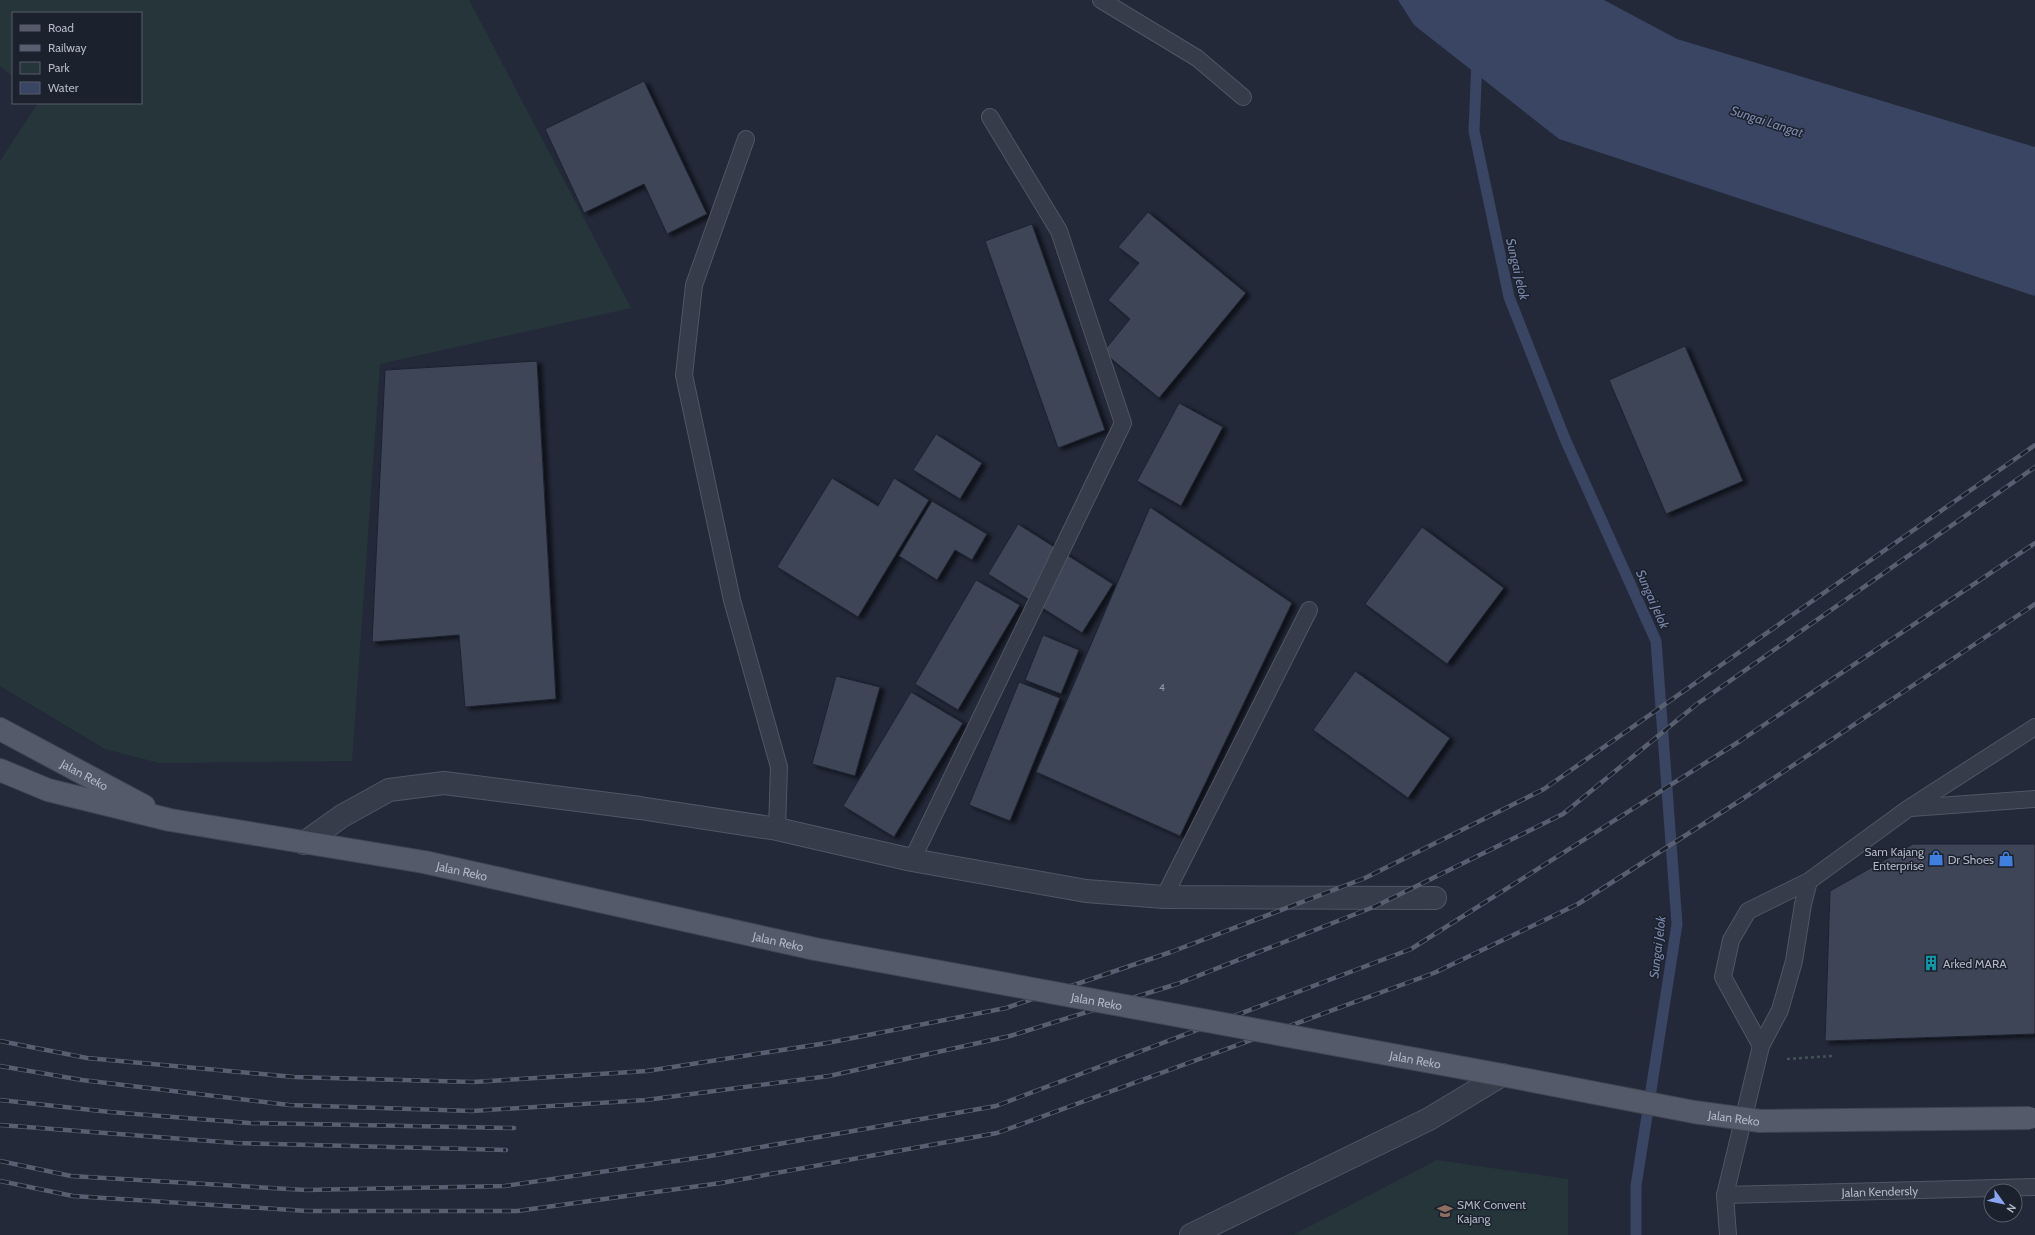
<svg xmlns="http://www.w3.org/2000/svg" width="2035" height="1235" viewBox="0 0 2035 1235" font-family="Cabin,sans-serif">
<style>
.green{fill:#25353a}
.water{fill:#394562}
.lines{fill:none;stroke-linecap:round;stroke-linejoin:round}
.stream{stroke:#394562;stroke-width:11}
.building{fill:#3c4456;stroke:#1e2330;filter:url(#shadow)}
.service-casing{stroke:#515664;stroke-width:18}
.minor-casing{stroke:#515664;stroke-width:24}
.primary-casing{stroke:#404552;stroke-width:24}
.path{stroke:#425257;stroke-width:2.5;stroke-dasharray:3 3;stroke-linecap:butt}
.service{stroke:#363c49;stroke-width:16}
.minor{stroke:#363c49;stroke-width:22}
.primary{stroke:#545a69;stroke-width:22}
.rail-casing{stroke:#585f70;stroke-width:4.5}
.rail{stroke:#1c212e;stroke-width:3;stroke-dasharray:9;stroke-linecap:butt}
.primary-bridge-casing{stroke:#404552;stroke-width:24;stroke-linecap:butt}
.primary-bridge{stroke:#545a69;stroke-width:22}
.labels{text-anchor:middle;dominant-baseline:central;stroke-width:3;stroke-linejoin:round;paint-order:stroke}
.number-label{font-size:10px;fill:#949aa9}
.street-label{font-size:12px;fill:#b1b6c5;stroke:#1c212e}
.poi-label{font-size:12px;fill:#b1b6c5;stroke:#1c212e;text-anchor:end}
.water-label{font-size:13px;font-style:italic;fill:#7b89ac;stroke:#1c212e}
</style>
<defs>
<filter id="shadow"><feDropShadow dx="4.5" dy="2.5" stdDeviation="2" flood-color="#0009"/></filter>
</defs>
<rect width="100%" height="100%" fill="#232939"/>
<g class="green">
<path d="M 0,0 L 469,0 L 631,308 L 380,364 L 352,761 L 159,763 L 105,749 L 0,686 L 0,161 L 38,103 L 141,103 L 141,13 L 13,13 L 13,77 L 0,66 Z"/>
<path d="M 1437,1160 L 1568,1179 L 1568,1235 L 1293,1235 Z"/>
</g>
<path class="water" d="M 1398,0 L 1604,0 L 1677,39 L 2035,147 L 2035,296 L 1559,139 L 1414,25 Z"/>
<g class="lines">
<path class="stream" d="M 1477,59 L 1474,131 L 1509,297 L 1565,439 L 1656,641 L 1677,924 L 1636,1186 L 1636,1235"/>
</g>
<g class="building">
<path d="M 644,81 L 707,214 L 667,234 L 644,184 L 584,213 L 545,129 Z"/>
<path d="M 1148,212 L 1246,293 L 1159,398 L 1103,352 L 1130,319 L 1108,300 L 1139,263 L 1118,247 Z"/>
<path d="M 1032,224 L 1105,430 L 1058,448 L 985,241 Z"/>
<path d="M 1685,346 L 1743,481 L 1666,514 L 1609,380 Z"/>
<path d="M 537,361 L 556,699 L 465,707 L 459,635 L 372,642 L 385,370 Z"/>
<path d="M 1179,403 L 1223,427 L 1181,506 L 1137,481 Z"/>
<path d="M 936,434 L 982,463 L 960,499 L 913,470 Z"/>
<path d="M 832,478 L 878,506 L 894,478 L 929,500 L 858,617 L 777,567 Z"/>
<path d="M 932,501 L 987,534 L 972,560 L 955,550 L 937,580 L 899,556 Z"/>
<path d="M 1150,507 L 1292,603 L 1180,836 L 1036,772 Z"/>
<path d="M 1018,524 L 1113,584 L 1082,633 L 988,574 Z"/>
<path d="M 1422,527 L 1504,588 L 1447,664 L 1365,604 Z"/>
<path d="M 976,580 L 1020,605 L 958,710 L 915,684 Z"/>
<path d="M 1043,635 L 1079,650 L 1061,694 L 1025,680 Z"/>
<path d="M 1355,671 L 1450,738 L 1408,798 L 1313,730 Z"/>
<path d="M 836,676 L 880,687 L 855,776 L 812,764 Z"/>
<path d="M 1019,682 L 1060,698 L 1010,821 L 969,805 Z"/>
<path d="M 911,692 L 963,723 L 894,837 L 843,806 Z"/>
<path d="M 1913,844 L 2035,844 L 2035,1034 L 1825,1041 L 1830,891 Z"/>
</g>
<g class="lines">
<defs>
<g id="service">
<path d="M 1101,0 L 1197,58 L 1243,97"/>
<path d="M 746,139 L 694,285 L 684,375 L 732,600 L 779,767 L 777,829"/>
<path d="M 1911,808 L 2035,799"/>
<path d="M 912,860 L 1123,423 L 1059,231 L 990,117"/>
<path d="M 1164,897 L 1309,610"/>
<path d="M 1761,1046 L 1723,977 L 1731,940 L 1748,911 L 1809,881 L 1909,808 L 2035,727"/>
<path id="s1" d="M 1725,1195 L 2035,1187"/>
<path d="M 1728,1235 L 1725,1195 L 1761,1046 L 1780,1010 L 1794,961 L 1803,904 L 1809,881"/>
</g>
<g id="minor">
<path d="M 304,843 L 342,816 L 389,790 L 444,783 L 640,808 L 777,829 L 912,860 L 1086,891 L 1164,897 L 1435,898"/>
<path d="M 1191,1235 L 1429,1119 L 1502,1075"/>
</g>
<g id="primary">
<path id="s2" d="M 0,729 L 144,806"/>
<path d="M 0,770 L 48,790 L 170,820 L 424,862"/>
</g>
</defs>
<use href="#service" class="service-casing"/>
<use href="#minor" class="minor-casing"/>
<use href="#primary" class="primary-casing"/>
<path class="path" d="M 1787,1059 L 1832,1056"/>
<use href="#service" class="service"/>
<use href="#minor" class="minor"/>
<use href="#primary" class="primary"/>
<defs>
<g id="rail">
<path d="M 0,1041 L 87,1058 L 294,1077 L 473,1082 L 647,1071 L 827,1043 L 1006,1008 L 1171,952 L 1365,878 L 1544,789 L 2035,445"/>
<path d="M 0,1066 L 82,1080 L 289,1105 L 472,1111 L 646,1100 L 829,1076 L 1010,1036 L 1177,984 L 1376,906 L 1563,814 L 1697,704 L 2035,467"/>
<path d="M 0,1100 L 110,1112 L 249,1123 L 514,1128"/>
<path d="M 0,1125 L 236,1143 L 506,1150"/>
<path d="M 0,1161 L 71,1176 L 306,1190 L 505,1186 L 710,1156 L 996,1106 L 1411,949 L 1740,741 L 2035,543"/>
<path d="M 0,1181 L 73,1196 L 307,1211 L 517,1211 L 721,1183 L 997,1133 L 1434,973 L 1578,904 L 1744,798 L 2035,604"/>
</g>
</defs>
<use href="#rail" class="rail-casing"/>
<use href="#rail" class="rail"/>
<defs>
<g id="primary-bridge">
<path id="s3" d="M 424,862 L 815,949 L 1502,1075 L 1694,1112 L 1760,1121 L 2030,1118"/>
</g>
</defs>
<use href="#primary-bridge" class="primary-bridge-casing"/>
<use href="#primary-bridge" class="primary-bridge"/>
</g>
<defs>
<symbol id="shop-bare" viewBox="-9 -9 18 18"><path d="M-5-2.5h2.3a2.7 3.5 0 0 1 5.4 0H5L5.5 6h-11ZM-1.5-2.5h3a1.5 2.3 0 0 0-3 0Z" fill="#3f7fe0" stroke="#1c212e" stroke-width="2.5" paint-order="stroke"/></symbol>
<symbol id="building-bare" viewBox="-9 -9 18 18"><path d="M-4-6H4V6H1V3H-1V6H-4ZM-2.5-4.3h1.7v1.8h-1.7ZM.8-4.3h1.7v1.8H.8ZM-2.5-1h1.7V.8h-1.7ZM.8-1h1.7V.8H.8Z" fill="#0f9aa8" stroke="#1c212e" stroke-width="2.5" paint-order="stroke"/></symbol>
<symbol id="school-bare" viewBox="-9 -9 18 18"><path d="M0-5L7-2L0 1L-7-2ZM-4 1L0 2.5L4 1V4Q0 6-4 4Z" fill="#8d6e63" stroke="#1c212e" stroke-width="2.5" paint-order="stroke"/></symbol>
</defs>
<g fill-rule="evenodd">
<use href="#shop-bare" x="1925" y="847" width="22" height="22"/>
<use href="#shop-bare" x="1995" y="848" width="22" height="22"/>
<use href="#building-bare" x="1920" y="952" width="22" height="22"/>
<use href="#school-bare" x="1434" y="1200" width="22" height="22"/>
</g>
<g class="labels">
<g class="number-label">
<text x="1162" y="687">4</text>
</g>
<g class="street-label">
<text stroke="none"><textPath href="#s2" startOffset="96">Jalan Reko</textPath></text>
<text stroke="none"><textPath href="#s3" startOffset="39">Jalan Reko</textPath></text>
<text stroke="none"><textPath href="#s3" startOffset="363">Jalan Reko</textPath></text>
<text stroke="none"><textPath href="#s3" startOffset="687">Jalan Reko</textPath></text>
<text stroke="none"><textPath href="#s3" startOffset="1011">Jalan Reko</textPath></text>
<text stroke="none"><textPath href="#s3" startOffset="1335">Jalan Reko</textPath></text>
<text stroke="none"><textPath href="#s1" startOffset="155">Jalan Kendersly</textPath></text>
</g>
<g class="poi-label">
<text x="1924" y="851">Sam Kajang<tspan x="1924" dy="14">Enterprise</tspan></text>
<text x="1994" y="859">Dr Shoes</text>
<text x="1943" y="963" text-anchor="start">Arked MARA</text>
<text x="1457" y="1204" text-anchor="start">SMK Convent<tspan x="1457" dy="14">Kajang</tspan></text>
</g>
<g class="water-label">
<text transform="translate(1767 121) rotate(18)">Sungai Langat</text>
<text transform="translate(1518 269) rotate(77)">Sungai Jelok</text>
<text transform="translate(1653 599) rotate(66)">Sungai Jelok</text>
<text transform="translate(1657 947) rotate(-83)">Sungai Jelok</text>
</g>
</g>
<rect x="12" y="12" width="130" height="92" fill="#1c212e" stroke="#585d6a"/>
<rect x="20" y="25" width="20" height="6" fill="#545a69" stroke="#585d6a"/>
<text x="48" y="32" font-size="12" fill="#b1b6c5">Road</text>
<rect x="20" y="45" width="20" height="6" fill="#585f70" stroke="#585d6a"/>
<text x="48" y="52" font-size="12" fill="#b1b6c5">Railway</text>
<rect x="20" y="62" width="20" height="12" fill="#25353a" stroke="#585d6a"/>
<text x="48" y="72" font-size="12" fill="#b1b6c5">Park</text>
<rect x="20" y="82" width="20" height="12" fill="#394562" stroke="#585d6a"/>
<text x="48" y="92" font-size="12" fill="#b1b6c5">Water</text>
<g transform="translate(2003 1203) rotate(123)"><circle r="19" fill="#1c212e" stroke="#585d6a"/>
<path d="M0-3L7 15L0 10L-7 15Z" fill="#8aa5f2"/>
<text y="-6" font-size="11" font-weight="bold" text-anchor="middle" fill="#b1b6c5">N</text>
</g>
</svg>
